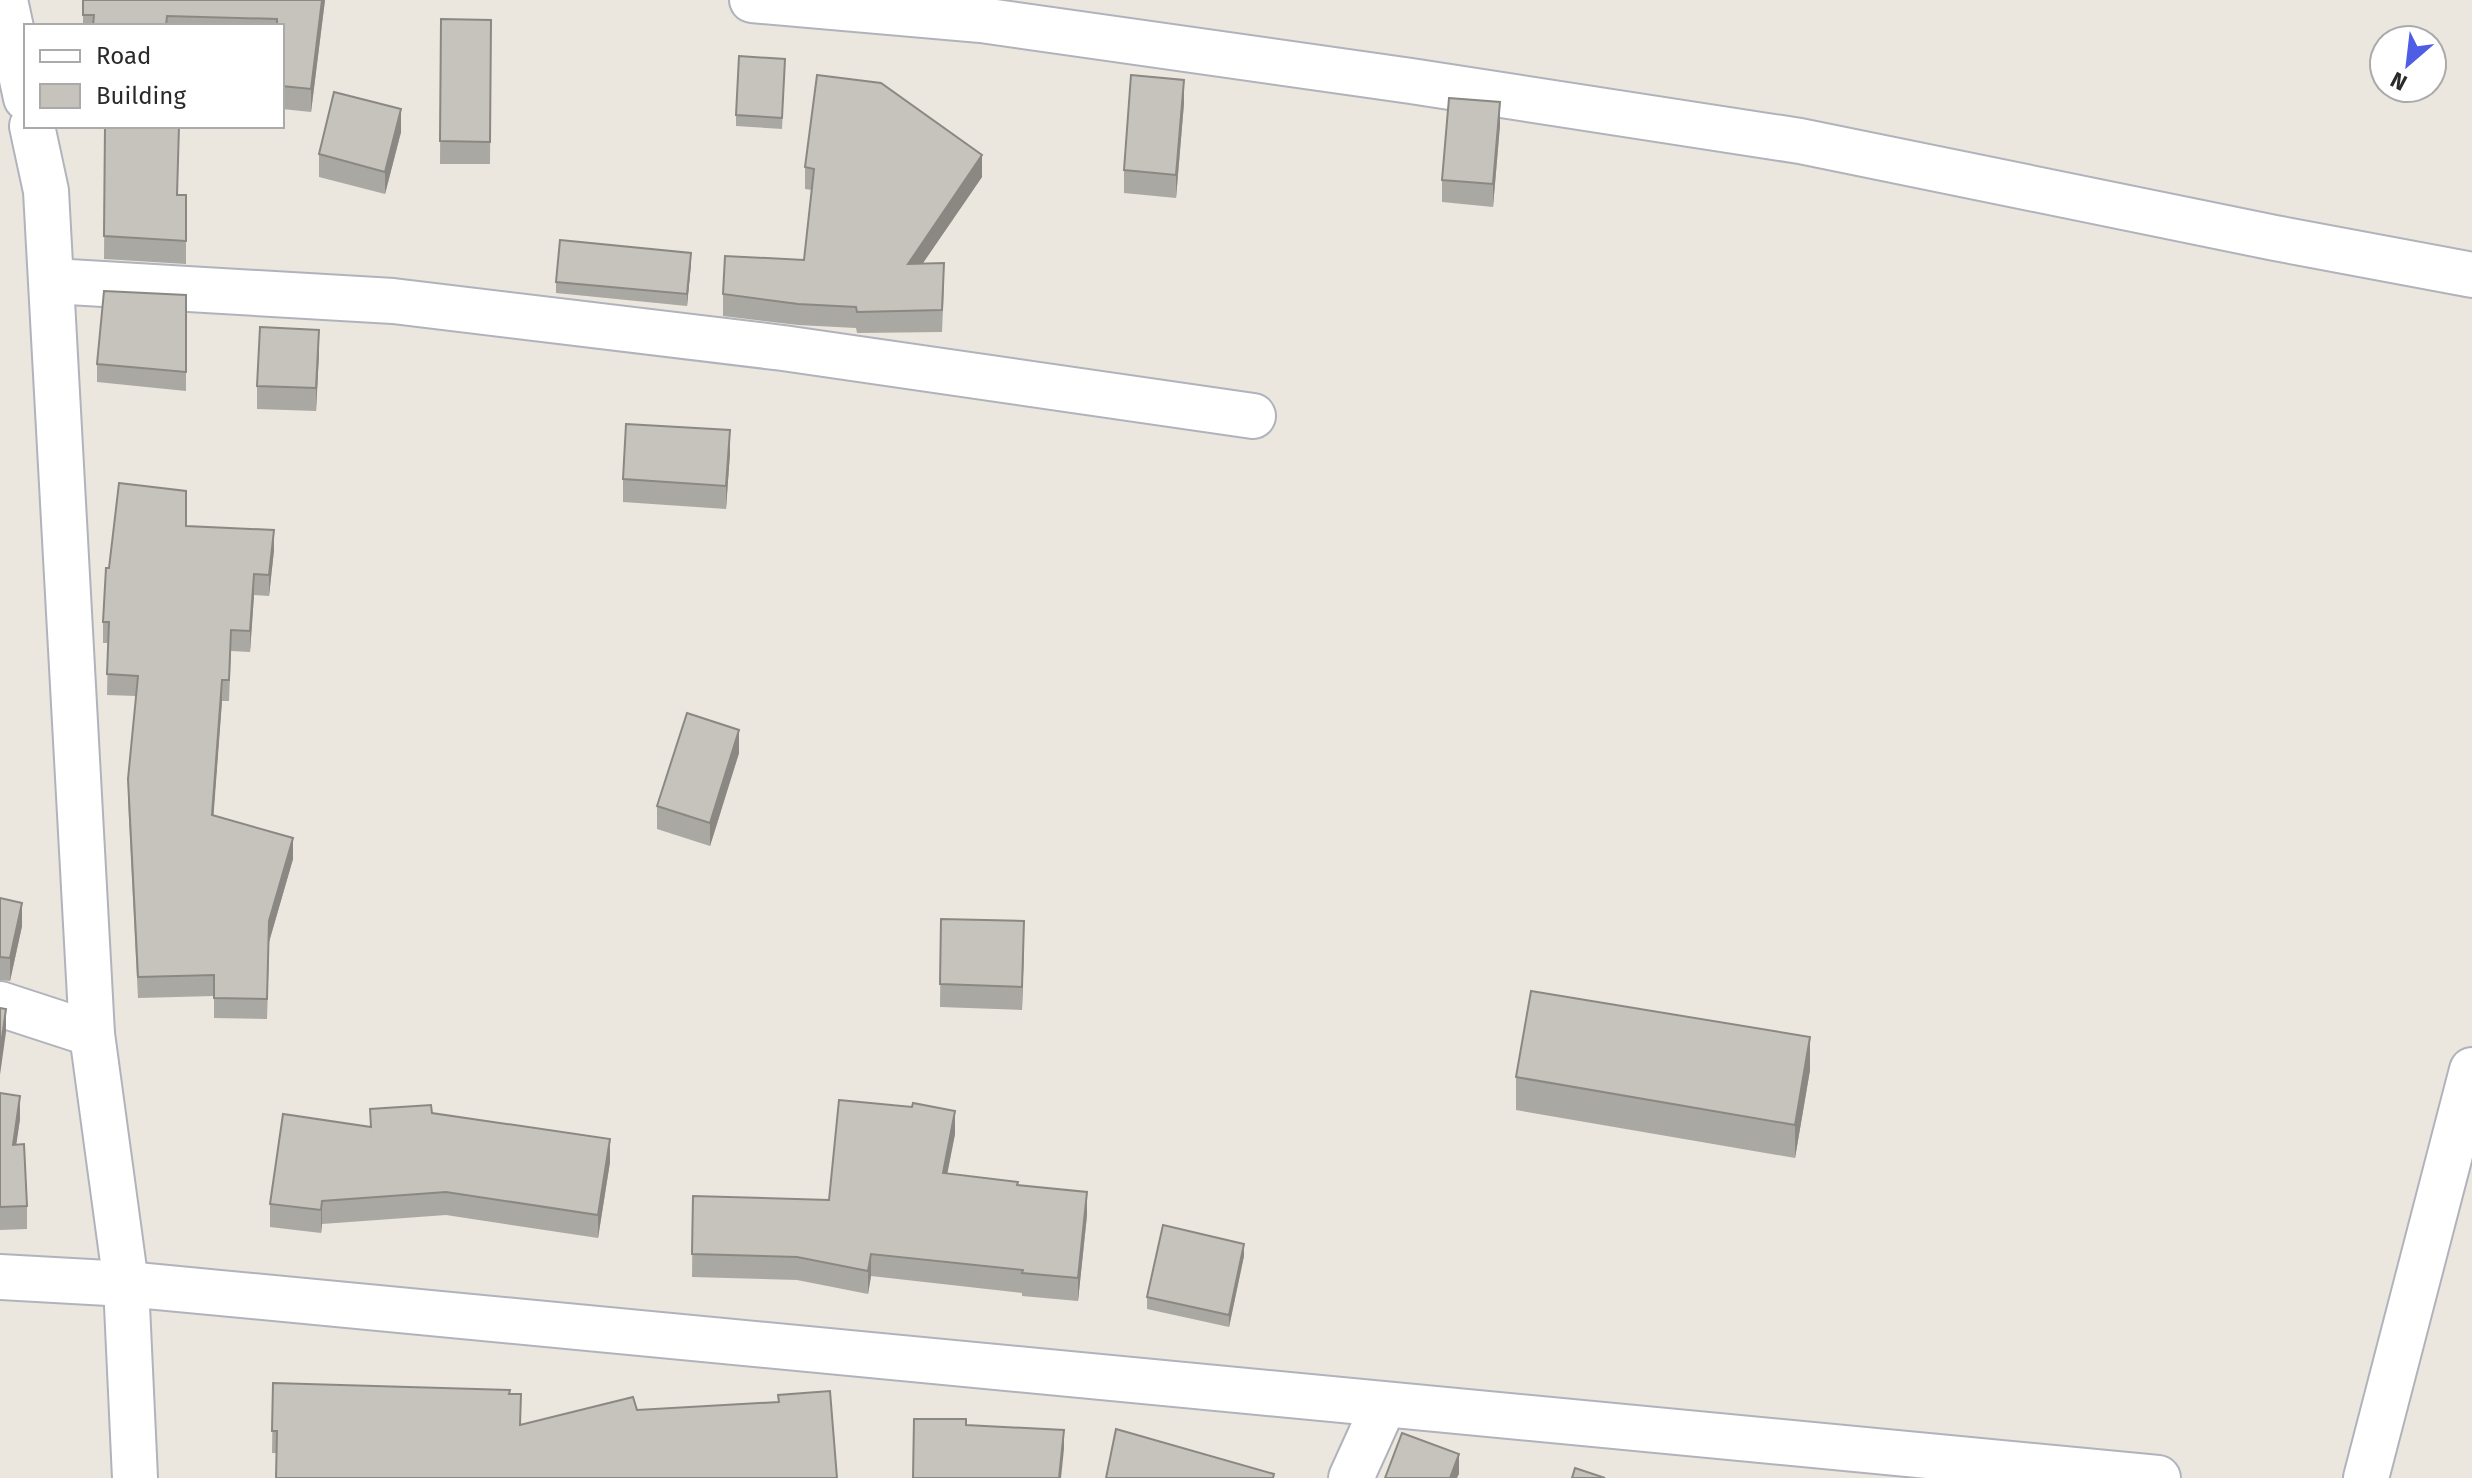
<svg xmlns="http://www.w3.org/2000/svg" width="2472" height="1478" viewBox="0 0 2472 1478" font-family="'Fira Sans',sans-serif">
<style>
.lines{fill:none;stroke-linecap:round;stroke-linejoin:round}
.street-casing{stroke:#b1b3bc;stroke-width:48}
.street{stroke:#fff;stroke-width:44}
.wall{fill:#aaa8a3}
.shaded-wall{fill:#8b8884}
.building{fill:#c6c3bd;stroke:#8b8884;stroke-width:2}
</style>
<rect width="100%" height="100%" fill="#ebe6de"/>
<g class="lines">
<defs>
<g id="street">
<path d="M 5,0 L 26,98"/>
<path d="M 752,0 L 981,20 L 1411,81 L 1800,141 L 2275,238 L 2472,275"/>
<path d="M 32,126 L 46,191 L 92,1034 L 126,1284 L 135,1478"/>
<path d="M 52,281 L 393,301 L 783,348 L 1253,416"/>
<path d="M 0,1004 L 92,1034"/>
<path d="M 0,1277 L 126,1284 L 2158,1478"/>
<path d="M 1351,1478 L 1384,1405"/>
<path d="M 2366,1478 L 2472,1070"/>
</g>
</defs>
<use href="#street" class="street-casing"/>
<use href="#street" class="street"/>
</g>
<g class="wall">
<path d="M 83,0 L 325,0 L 311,112 L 282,109 L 282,26 L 83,26 Z"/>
<path d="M 441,19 L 491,20 L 490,164 L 440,164 Z"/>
<path d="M 785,59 L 782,129 L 736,126 L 736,115 Z"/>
<path d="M 1184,103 L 1176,198 L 1124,193 L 1124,170 Z"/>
<path d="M 1500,125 L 1493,207 L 1442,202 L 1442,180 Z"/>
<path d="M 105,126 L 178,195 L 186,195 L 186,264 L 104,259 Z"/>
<path d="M 401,132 L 385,194 L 319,177 L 319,154 Z"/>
<path d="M 805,167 L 982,177 L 922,264 L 944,285 L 942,332 L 857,333 L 856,328 L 798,325 L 723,316 L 723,294 L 804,260 L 812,190 L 805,189 Z"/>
<path d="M 691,264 L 687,306 L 556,293 L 556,282 Z"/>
<path d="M 186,295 L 186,391 L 97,382 L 97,364 Z"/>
<path d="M 319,353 L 316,411 L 257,409 L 257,386 Z"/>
<path d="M 730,453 L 726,509 L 623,502 L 623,479 Z"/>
<path d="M 186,526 L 274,550 L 269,596 L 254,595 L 250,652 L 231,651 L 229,701 L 222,701 L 213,816 L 293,859 L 269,942 L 267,1019 L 214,1018 L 214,996 L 138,998 L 128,800 L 128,779 L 136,696 L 107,695 L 108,643 L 103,643 L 103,622 L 109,568 Z"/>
<path d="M 739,753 L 710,846 L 657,829 L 657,806 Z"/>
<path d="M 0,898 L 22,926 L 10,981 L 0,980 Z"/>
<path d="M 941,919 L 1024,944 L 1022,1010 L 940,1007 Z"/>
<path d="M 1810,1070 L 1795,1158 L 1516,1110 L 1516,1077 Z"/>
<path d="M 0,1093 L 20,1119 L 16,1144 L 27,1206 L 27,1229 L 0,1230 Z"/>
<path d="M 370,1109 L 432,1113 L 610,1162 L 598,1238 L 446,1215 L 322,1224 L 321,1233 L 270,1227 L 270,1204 L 370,1126 Z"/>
<path d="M 955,1134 L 947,1173 L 1018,1185 L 1087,1215 L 1078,1301 L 1022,1296 L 1022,1293 L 871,1276 L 868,1294 L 797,1280 L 692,1277 L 693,1196 L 829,1200 Z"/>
<path d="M 1244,1256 L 1229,1327 L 1147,1309 L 1147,1297 Z"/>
<path d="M 273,1383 L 510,1394 L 520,1425 L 637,1410 L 837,1478 L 272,1453 Z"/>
</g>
<g class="shaded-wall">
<path d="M 322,0 L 325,0 L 311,112 L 311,89 Z"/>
<path d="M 1184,80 L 1184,103 L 1176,198 L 1176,175 Z"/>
<path d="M 1500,102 L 1500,125 L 1493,207 L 1493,184 Z"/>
<path d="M 401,109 L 401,132 L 385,194 L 385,172 Z"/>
<path d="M 982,155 L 982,177 L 908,285 L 908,264 Z"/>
<path d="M 691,253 L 691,264 L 687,306 L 687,294 Z"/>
<path d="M 319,330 L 319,353 L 316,411 L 316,388 Z"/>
<path d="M 730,430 L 730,453 L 726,509 L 726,486 Z"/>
<path d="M 274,530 L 274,550 L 269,596 L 269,575 Z"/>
<path d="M 254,574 L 254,595 L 250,652 L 250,631 Z"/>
<path d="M 222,680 L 222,701 L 212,836 L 212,815 Z"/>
<path d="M 739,730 L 739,753 L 710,846 L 710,823 Z"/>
<path d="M 293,838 L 293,859 L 269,942 L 267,1019 L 269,921 Z"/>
<path d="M 22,903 L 22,926 L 10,981 L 10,958 Z"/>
<path d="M 1024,921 L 1024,944 L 1022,1010 L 1022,987 Z"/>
<path d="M 6,1009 L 6,1032 L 0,1075 L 0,1052 Z"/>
<path d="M 1810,1037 L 1810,1070 L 1795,1158 L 1795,1125 Z"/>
<path d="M 20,1096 L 20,1119 L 13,1167 L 13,1145 Z"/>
<path d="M 955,1111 L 955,1134 L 943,1196 L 943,1173 Z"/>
<path d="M 610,1139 L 610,1162 L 598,1238 L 598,1215 Z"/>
<path d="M 1087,1192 L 1087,1215 L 1078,1301 L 1078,1278 Z"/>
<path d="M 322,1201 L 322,1224 L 321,1233 L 321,1210 Z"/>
<path d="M 1244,1244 L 1244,1256 L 1229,1327 L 1229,1315 Z"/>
<path d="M 871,1254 L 871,1276 L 868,1294 L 868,1271 Z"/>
<path d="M 1064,1430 L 1064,1449 L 1061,1478 L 1059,1478 Z"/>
<path d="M 1459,1454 L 1459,1474 L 1457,1478 L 1450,1478 Z"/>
</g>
<g class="building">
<path d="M 83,0 L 322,0 L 311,89 L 282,86 L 282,26 L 277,26 L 277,19 L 167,16 L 166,26 L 93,26 L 94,15 L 83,15 Z"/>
<path d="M 441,19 L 491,20 L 490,142 L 440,141 Z"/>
<path d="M 739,56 L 785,59 L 782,118 L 736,115 Z"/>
<path d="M 817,75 L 881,83 L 982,155 L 908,264 L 944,263 L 942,310 L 857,312 L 856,307 L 798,304 L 723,294 L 725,256 L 804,260 L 814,169 L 805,167 Z"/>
<path d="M 1131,75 L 1184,80 L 1176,175 L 1124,170 Z"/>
<path d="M 334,92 L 401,109 L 385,172 L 319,154 Z"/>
<path d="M 1449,98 L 1500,102 L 1493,184 L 1442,180 Z"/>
<path d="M 105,126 L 179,126 L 177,195 L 186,195 L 186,241 L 104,236 Z"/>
<path d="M 560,240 L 691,253 L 687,294 L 556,282 Z"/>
<path d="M 104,291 L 186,295 L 186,372 L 97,364 Z"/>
<path d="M 260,327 L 319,330 L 316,388 L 257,386 Z"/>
<path d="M 626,424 L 730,430 L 726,486 L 623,479 Z"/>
<path d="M 119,483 L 186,491 L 186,526 L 274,530 L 269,575 L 254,574 L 250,631 L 231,630 L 229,680 L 222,680 L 212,815 L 293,838 L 269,921 L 267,999 L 214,998 L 214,975 L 138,977 L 128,779 L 138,676 L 107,674 L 109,622 L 103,622 L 106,568 L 109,568 Z"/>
<path d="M 687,713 L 739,730 L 710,823 L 657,806 Z"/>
<path d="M 0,898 L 22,903 L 10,958 L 0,957 Z"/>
<path d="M 941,919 L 1024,921 L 1022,987 L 940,984 Z"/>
<path d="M 1531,991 L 1810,1037 L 1795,1125 L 1516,1077 Z"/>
<path d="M 0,1008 L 6,1009 L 0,1052 Z"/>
<path d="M 0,1093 L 20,1096 L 13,1145 L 24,1144 L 27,1206 L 0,1207 Z"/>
<path d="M 839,1100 L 912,1107 L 913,1103 L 955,1111 L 943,1173 L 1018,1182 L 1017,1185 L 1087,1192 L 1078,1278 L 1022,1273 L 1023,1270 L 871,1254 L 868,1271 L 797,1257 L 692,1254 L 693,1196 L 829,1200 Z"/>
<path d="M 431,1105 L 432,1113 L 610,1139 L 598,1215 L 446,1192 L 322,1201 L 321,1210 L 270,1204 L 283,1114 L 371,1127 L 370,1109 Z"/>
<path d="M 1163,1225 L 1244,1244 L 1229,1315 L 1147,1297 Z"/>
<path d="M 273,1383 L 510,1390 L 509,1394 L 521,1394 L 520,1425 L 633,1397 L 637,1410 L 779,1402 L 778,1395 L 830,1391 L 837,1478 L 276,1478 L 277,1431 L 272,1431 Z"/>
<path d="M 914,1419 L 966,1419 L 966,1425 L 1064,1430 L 1059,1478 L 913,1478 Z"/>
<path d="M 1116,1429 L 1274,1474 L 1273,1478 L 1106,1478 Z"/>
<path d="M 1402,1433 L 1459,1454 L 1450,1478 L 1385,1478 Z"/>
<path d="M 1575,1468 L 1605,1478 L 1572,1478 Z"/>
</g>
<rect x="24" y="24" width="260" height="104" fill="#ffffff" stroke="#aaaaaa" stroke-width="2"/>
<rect x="40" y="50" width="40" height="12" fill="#ffffff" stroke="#aaaaaa" stroke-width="2"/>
<text x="96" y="64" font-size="24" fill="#2a2a2a">Road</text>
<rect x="40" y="84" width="40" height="24" fill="#c6c3bd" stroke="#aaaaaa" stroke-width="2"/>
<text x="96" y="104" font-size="24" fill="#2a2a2a">Building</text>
<g transform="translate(2408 64) rotate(208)"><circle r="38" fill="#ffffff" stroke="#aaaaaa" stroke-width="2"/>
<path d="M0-6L14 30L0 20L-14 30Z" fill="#4f5de6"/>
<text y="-12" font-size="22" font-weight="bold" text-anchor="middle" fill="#2a2a2a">N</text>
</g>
</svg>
